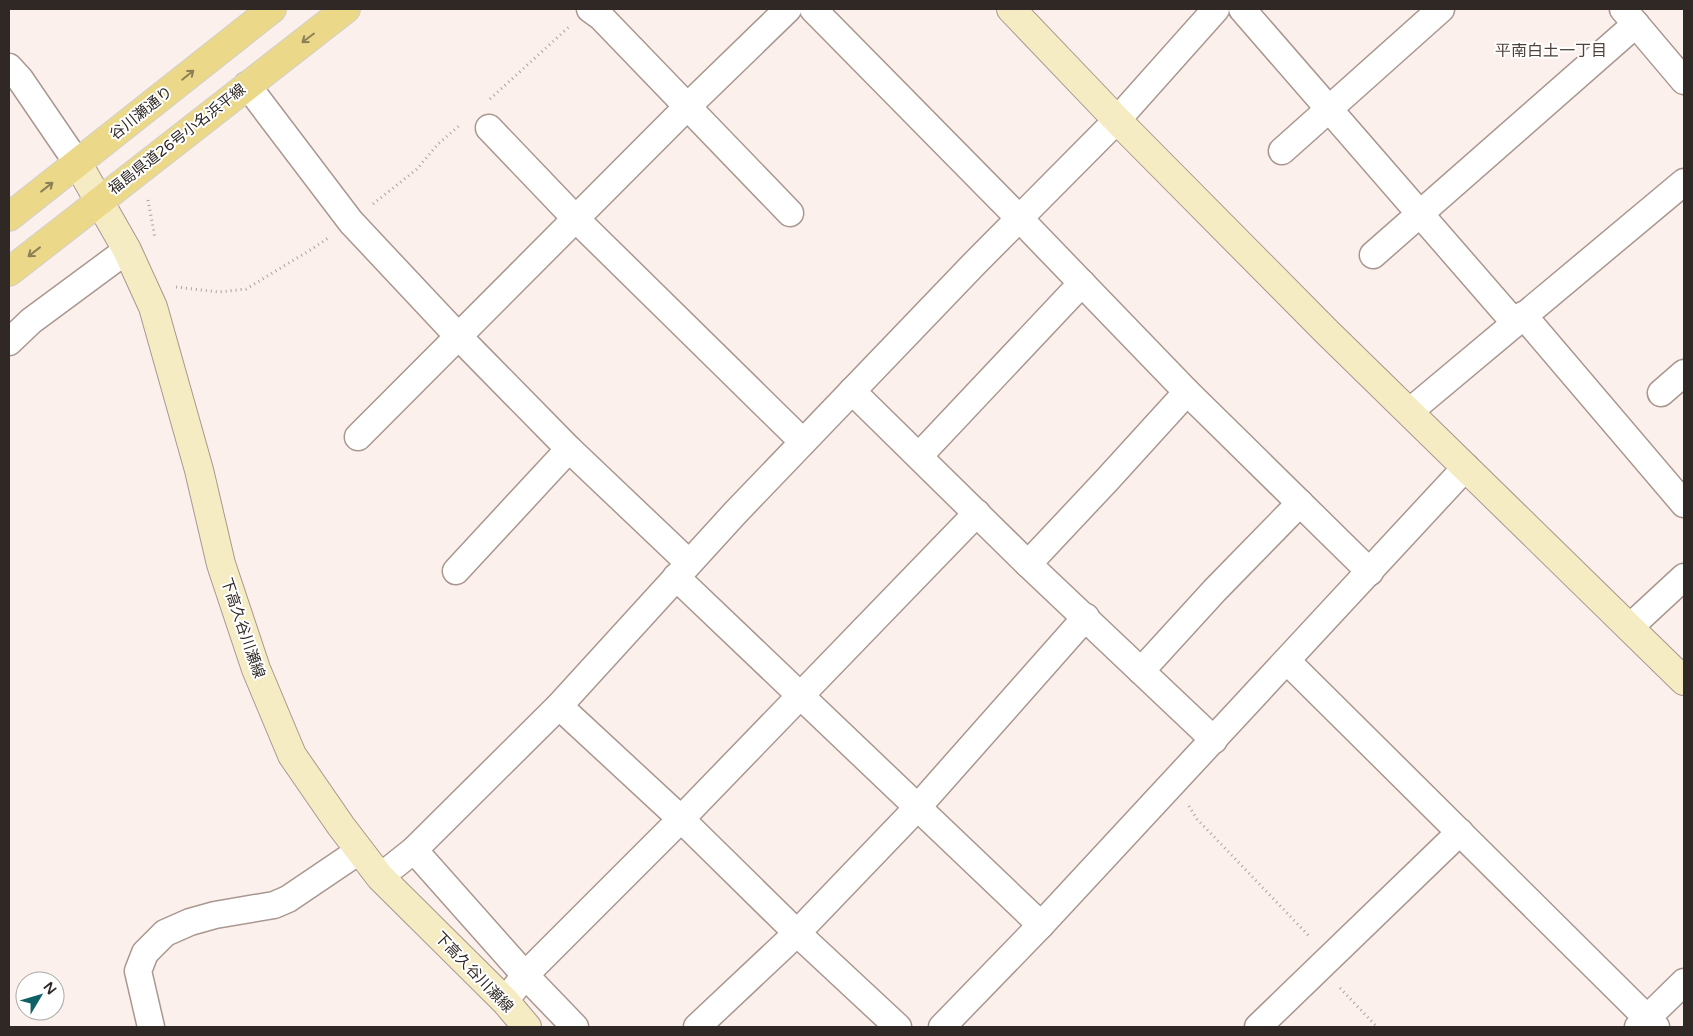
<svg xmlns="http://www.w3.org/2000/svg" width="1693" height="1036" viewBox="0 0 1693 1036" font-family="'Varela Round','Noto Sans JP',sans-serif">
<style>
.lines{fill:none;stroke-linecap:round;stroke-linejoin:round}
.street-casing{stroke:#a99790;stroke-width:29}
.secondary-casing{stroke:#a99790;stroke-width:30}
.primary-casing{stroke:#d1d0cf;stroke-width:30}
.path{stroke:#aca29e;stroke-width:3;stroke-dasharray:1 4;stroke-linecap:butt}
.street{stroke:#fff;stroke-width:26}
.secondary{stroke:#f5ecc4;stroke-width:28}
.primary{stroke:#ebd989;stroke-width:28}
.oneway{stroke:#8d8057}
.labels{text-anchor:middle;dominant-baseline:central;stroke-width:4;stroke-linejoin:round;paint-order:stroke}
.street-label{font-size:15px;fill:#2f2825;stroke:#fff}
.neighbourhood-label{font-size:16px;fill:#50413b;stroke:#fff}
</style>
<rect width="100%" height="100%" fill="#fcf0ec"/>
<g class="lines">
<defs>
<g id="street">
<path d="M 590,9 L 601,17 L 790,213"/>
<path d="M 813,9 L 1019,218 L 1187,392 L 1370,572"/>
<path d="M 1242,9 L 1514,322"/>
<path d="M 1623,9 L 1684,81"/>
<path d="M 9,67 L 20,79 L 78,164"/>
<path d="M 247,85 L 351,222 L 458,336 L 569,449 L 689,563"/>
<path d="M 489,128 L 576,219 L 803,442"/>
<path d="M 1282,151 L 1441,9"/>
<path d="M 1373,255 L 1636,24"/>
<path d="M 1523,315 L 1684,504"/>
<path d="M 9,342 L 31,321 L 127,250"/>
<path d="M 852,391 L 1028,564 L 1214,740"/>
<path d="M 1661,393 L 1684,373"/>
<path d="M 1409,412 L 1684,182"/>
<path d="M 358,437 L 687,107 L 788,9"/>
<path d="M 919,456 L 1082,283"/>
<path d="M 1028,564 L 1106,481 L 1187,392"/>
<path d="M 456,571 L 569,449"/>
<path d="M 676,577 L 1041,925"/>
<path d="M 1630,627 L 1684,577"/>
<path d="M 1287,661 L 1656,1027"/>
<path d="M 1141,671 L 1215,590 L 1300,503"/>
<path d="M 559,706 L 681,819 L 797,933 L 898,1027"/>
<path d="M 414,850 L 525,975 L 575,1027"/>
<path d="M 380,877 L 414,850 L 559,706 L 736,512 L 975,263 L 1117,120 L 1216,9"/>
<path d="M 505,1001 L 525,975 L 681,819 L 977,513"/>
<path d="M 151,1027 L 138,971 L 145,953 L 165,933 L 190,922 L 215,915 L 274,905 L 288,899 L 359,851"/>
<path d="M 697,1027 L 797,933 L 917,808 L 1086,617"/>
<path d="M 942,1027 L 1041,925 L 1466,467"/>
<path d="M 1258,1027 L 1460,832"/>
<path d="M 1638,1027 L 1684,982"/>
</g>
<g id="secondary">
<path d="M 1011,9 L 1117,120 L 1327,332 L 1684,681"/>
<path d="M 78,164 L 127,250 L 153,307 L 199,470 L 221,564 L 256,669 L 292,755 L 341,826 L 380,877 L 505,1001 L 527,1027"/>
</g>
<g id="primary">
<path d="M 9,217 L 272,9"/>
<path d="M 9,272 L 346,9"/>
</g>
</defs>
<use href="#street" class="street-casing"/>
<use href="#secondary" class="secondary-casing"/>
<use href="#primary" class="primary-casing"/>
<g class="path">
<path d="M 490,99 L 570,26"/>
<path d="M 148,200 L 155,238"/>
<path d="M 373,204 L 417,169 L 438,144 L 460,125"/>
<path d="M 176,287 L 219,292 L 246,289 L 312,249 L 328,238"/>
<path d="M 1189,806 L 1197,819 L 1310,937"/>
<path d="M 1340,988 L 1377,1027"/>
</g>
<use href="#street" class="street"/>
<use href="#secondary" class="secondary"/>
<use href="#primary" class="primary"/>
</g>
<defs><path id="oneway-shaft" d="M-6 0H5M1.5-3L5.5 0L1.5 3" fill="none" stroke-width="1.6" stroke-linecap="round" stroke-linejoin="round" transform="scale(1.25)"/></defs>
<g class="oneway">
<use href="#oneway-shaft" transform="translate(308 38) rotate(143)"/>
<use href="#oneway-shaft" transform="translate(188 75) rotate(-39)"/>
<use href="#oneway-shaft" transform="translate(47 187) rotate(-38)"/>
<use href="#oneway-shaft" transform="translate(34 252) rotate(142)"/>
</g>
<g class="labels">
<g class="street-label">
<text transform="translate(141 113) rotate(-39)">谷川瀬通り</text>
<text transform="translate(177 139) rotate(-38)">福島県道26号小名浜平線</text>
<text transform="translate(243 628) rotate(71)">下高久谷川瀬線</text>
<text transform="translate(474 972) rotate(46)">下高久谷川瀬線</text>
</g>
<g class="neighbourhood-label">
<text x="1551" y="51">平南白土一丁目</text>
</g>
</g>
<rect width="1693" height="1036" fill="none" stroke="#2f2825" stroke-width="20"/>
<g transform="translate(40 996) rotate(52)"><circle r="24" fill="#ffffff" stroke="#aca9a8"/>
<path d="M0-4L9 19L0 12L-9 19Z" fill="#106166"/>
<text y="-8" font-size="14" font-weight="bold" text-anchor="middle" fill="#2f2825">N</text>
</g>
</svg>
